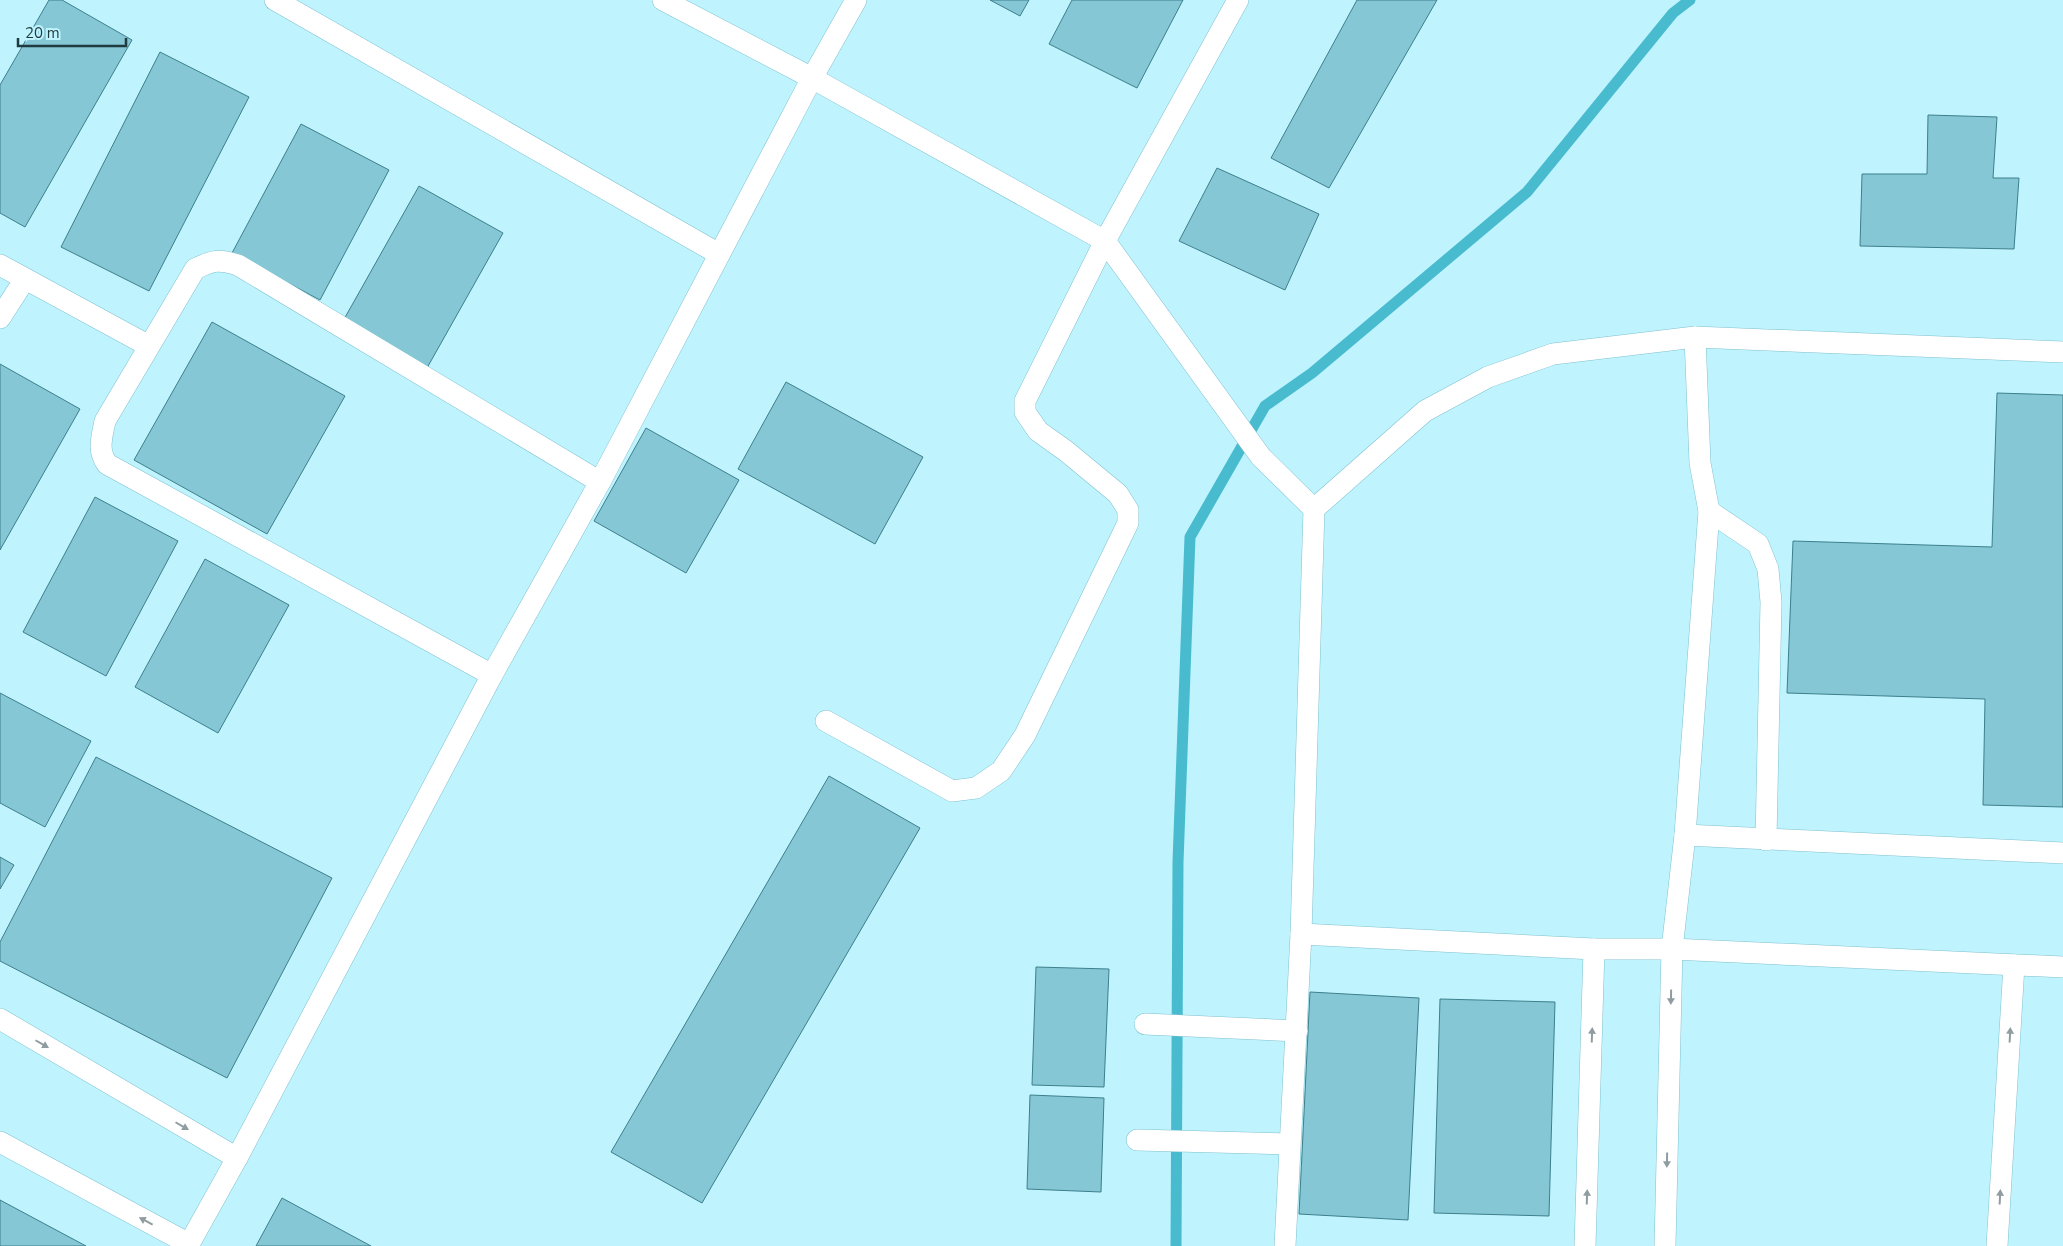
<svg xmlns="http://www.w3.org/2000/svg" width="2063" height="1246" viewBox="0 0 2063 1246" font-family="'Nunito Sans',sans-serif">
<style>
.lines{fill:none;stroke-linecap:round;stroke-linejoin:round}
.stream{stroke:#49bbcf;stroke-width:11}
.building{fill:#85c7d5;stroke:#3d7f8c}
.lane-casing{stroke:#7fc1ce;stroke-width:22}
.lane{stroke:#fff;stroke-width:21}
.oneway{fill:#8f9da0}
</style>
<rect width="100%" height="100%" fill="#bff4ff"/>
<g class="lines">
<path class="stream" d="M 1176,1246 L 1178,862 L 1190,537 L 1265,406 L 1312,373 L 1527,192 L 1673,13 L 1690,0"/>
</g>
<g class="building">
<path d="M 49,0 L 62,0 L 132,40 L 25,227 L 0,213 L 0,85 Z"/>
<path d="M 990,0 L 1029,0 L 1020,16 Z"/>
<path d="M 1072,0 L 1183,0 L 1137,88 L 1049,44 Z"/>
<path d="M 1357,0 L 1437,0 L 1329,188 L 1271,158 Z"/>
<path d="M 160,52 L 249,97 L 149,291 L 61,247 Z"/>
<path d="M 1928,115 L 1997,117 L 1993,178 L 2019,178 L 2014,249 L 1860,246 L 1862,174 L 1927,174 Z"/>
<path d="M 301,124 L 389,170 L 320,300 L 232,253 Z"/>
<path d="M 1217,168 L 1319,214 L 1285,290 L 1179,241 Z"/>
<path d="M 419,186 L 503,233 L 427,368 L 343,321 Z"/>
<path d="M 212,322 L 345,396 L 267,534 L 134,460 Z"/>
<path d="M 0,364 L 80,409 L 0,550 Z"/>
<path d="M 786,382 L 923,457 L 875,544 L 738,469 Z"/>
<path d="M 1997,393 L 2063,395 L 2063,807 L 1983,805 L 1985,699 L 1787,693 L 1793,541 L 1992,547 Z"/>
<path d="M 646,428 L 739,480 L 686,573 L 594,521 Z"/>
<path d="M 95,497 L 178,541 L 106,676 L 23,632 Z"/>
<path d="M 205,559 L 289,605 L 218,733 L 135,687 Z"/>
<path d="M 0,693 L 91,741 L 45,827 L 0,803 Z"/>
<path d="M 96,757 L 332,878 L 227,1078 L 0,961 L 0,942 Z"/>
<path d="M 829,776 L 920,828 L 702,1203 L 611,1152 Z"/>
<path d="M 0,857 L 14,865 L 0,889 Z"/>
<path d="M 1036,967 L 1109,969 L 1104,1087 L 1032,1085 Z"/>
<path d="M 1310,992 L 1419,998 L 1408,1220 L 1299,1214 Z"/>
<path d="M 1440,999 L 1555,1002 L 1549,1216 L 1434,1213 Z"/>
<path d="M 1030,1095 L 1104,1098 L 1101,1192 L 1027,1189 Z"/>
<path d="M 282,1198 L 371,1246 L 256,1246 Z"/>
<path d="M 0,1200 L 86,1246 L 0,1246 Z"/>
</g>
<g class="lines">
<defs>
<g id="lane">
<path d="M 275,0 L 719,254"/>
<path d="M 663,0 L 812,78 L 1105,241 L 1261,457 L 1314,509 L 1301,934 L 1285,1246"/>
<path d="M 0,265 L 149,346"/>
<path d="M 0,318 L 25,279"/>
<path d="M 1314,509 L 1425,411 L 1488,377 L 1553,354 L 1695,337 L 2063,352"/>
<path d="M 1709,511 L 1758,544 L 1768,569 L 1771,602 L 1766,840"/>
<path d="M 492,675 L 107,464 C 97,450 102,437 105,421 L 195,269 C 213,260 219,259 238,265 L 600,482"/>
<path d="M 826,721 L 952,791 L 976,788 L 1001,771 L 1025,735 L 1128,523 L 1128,510 L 1118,494 L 1066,451 L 1038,431 L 1025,412 L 1025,401 L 1105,241 L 1238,0"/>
<path d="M 1685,835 L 2063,853"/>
<path d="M 1301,934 L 1594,949 L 1672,949 L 2063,967"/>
<path d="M 0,1019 L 237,1158"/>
<path d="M 1145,1024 L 1297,1031"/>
<path d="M 1137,1140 L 1289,1144"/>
<path d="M 0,1142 L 189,1244"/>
<path d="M 188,1246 L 237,1158 L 492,675 L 600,482 L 812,78 L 856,0"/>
<path d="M 1585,1246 L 1594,949"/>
<path d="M 1665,1246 L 1672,949 L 1685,835 L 1709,511 L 1700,463 L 1695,337"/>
<path d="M 1997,1246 L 2014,965"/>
</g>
</defs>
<use href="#lane" class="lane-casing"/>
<use href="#lane" class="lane"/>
</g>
<defs><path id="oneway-solid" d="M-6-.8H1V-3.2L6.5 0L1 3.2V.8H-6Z" transform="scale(1.25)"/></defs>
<g class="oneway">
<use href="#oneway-solid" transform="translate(1671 997) rotate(91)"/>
<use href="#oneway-solid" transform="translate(1592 1035) rotate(-88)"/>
<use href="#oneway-solid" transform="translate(2010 1035) rotate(-87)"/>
<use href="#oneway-solid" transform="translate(42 1044) rotate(30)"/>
<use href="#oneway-solid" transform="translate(182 1126) rotate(30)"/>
<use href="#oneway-solid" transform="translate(1667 1160) rotate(91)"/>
<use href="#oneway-solid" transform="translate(1587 1197) rotate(-88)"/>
<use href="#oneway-solid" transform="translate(2000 1197) rotate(-87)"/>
<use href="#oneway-solid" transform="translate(146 1221) rotate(-152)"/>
</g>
<path d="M18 38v8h108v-8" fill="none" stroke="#1f3b40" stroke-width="2.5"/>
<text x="25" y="38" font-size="15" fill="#1f3b40" stroke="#bff4ff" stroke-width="4" paint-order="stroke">20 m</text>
</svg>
